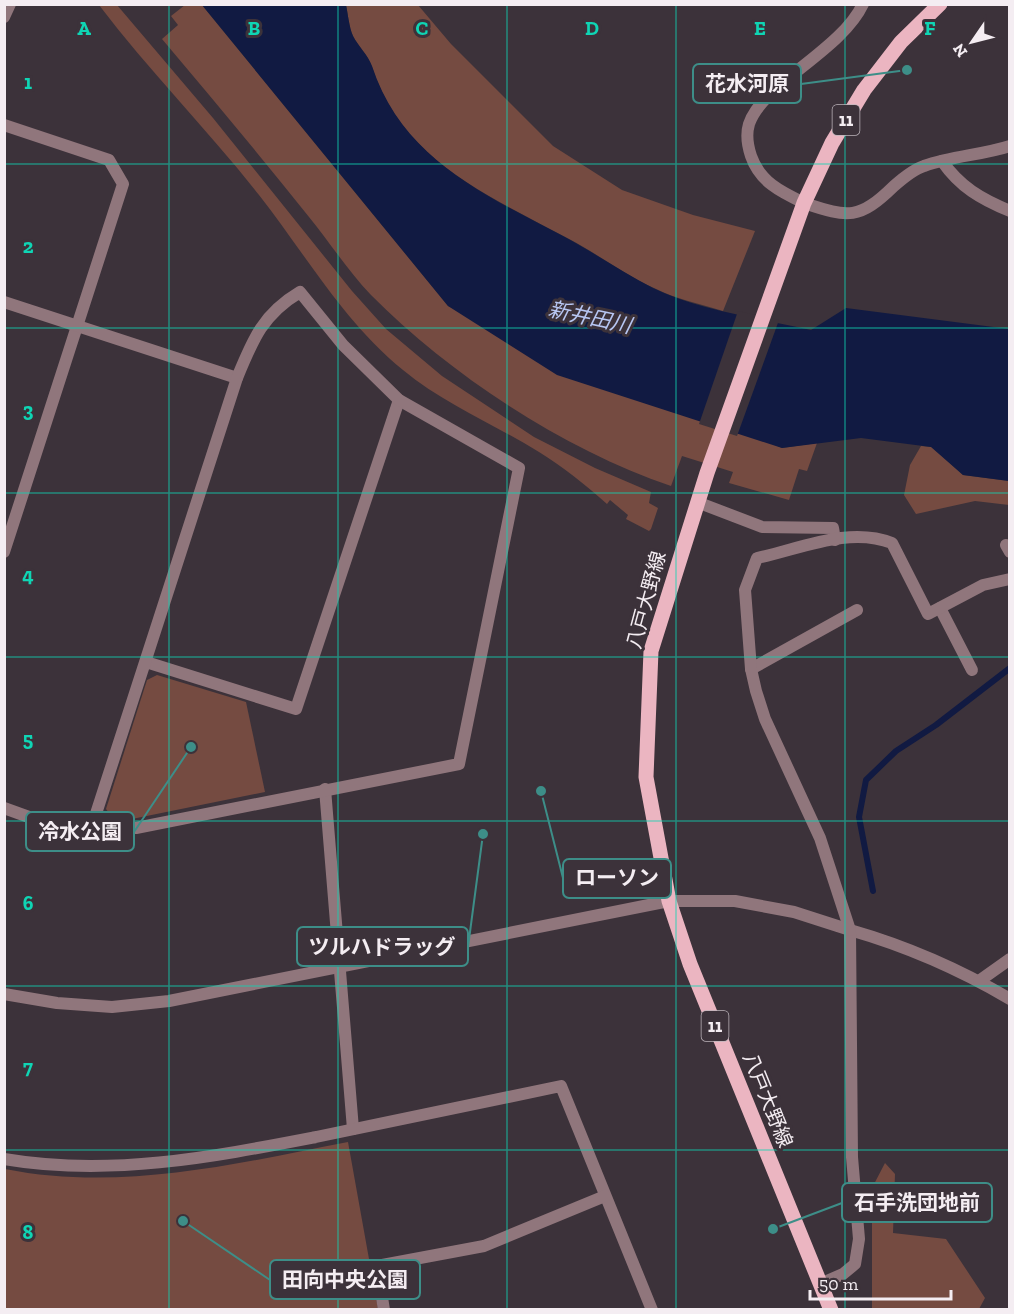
<svg xmlns="http://www.w3.org/2000/svg" width="1014" height="1314" viewBox="0 0 1014 1314" font-family="'Zilla Slab','Noto Sans JP',serif">
<style>
.green{fill:#754b41}
.water{fill:#111a42}
.pier{fill:#3c323a}
.lines{fill:none;stroke-linecap:round;stroke-linejoin:round}
.stream{stroke:#111a42;stroke-width:6}
.minor{stroke:#90767c;stroke-width:12}
.tertiary{stroke:#90767c;stroke-width:12}
.primary{stroke:#ebb5c1;stroke-width:15}
.grid{fill:none;stroke:#0fd5b4;stroke-width:1.5;stroke-opacity:0.55}
.labels{text-anchor:middle;dominant-baseline:central;stroke-width:6;stroke-linejoin:round;paint-order:stroke}
.shield{fill:#3c323a;stroke:#bdb5bb;stroke-width:1.5}
.shield-label{font-size:18px;font-weight:bold;fill:#f4edf2}
.street-label{font-size:20px;fill:#f4edf2;stroke:#3c323a}
.water-label{font-size:21px;font-style:italic;fill:#b7c6f2;stroke:#3c323a}
.grid-label{font-size:20px;text-anchor:middle;font-weight:bold;fill:#0fd5b4;stroke:#3c323a;stroke-width:6;stroke-linejoin:round;paint-order:stroke}
.leader{fill:none;stroke:#3d8e88;stroke-width:2}
.callout-dot{fill:#3d8e88;stroke:#3c323a;stroke-width:2}
.callout{fill:#3c323a;stroke:#3d8e88;stroke-width:2}
.callout-label{font-size:21px;text-anchor:middle;font-weight:bold;fill:#f4edf2}
</style>
<rect width="100%" height="100%" fill="#3c323a"/>
<g class="green">
<path d="M 99,5 L 117,5 L 213,118 L 352,291 L 386,329 L 442,376 L 534,437 L 595,468 L 651,492 L 649,503 L 658,508 L 651,529 L 649,531 L 626,519 L 628,515 L 610,500 L 607,504 C 586,485 563,467 539,452 C 494,424 444,404 403,370 C 343,321 306,255 259,195 C 208,130 149,71 99,5 Z"/>
<path d="M 185,5 L 202,5 L 448,306 L 782,448 L 817,443 L 807,471 L 799,469 L 789,500 L 729,483 L 733,472 L 682,456 L 671,486 C 565,450 450,375 371,295 C 349,272 330,243 309,217 C 261,157 212,98 162,39 L 178,25 L 171,16 Z"/>
<path d="M 346,5 L 418,5 L 451,44 L 553,146 L 622,190 L 693,215 L 755,231 L 723,311 C 701,304 675,299 654,288 C 625,275 599,255 571,240 C 490,196 403,162 372,67 C 368,55 358,46 353,36 C 349,27 348,14 346,5 Z"/>
<path d="M 921,446 L 932,447 L 963,475 L 1009,481 L 1009,505 L 975,501 L 916,514 L 904,495 L 910,465 Z"/>
<path d="M 157,675 L 246,702 L 265,792 L 127,820 L 113,818 L 106,809 L 147,680 Z"/>
<path d="M 348,1142 L 378,1309 L 5,1309 L 5,1169 C 120,1192 235,1164 348,1142 Z"/>
<path d="M 885,1163 L 895,1174 L 893,1233 L 946,1239 L 985,1298 L 979,1309 L 872,1309 L 872,1188 Z"/>
</g>
<path class="water" d="M 202,5 L 346,5 C 348,14 349,27 353,36 C 358,46 368,55 372,66 C 402,158 483,194 563,236 C 593,252 622,272 653,288 C 698,310 762,319 811,330 L 846,308 L 1009,329 L 1009,481 L 963,475 L 931,447 L 861,438 L 782,448 L 557,375 L 448,306 Z"/>
<path class="pier" d="M 738,311 L 779,320 L 737,436 L 699,424 Z"/>
<g class="lines">
<path class="stream" d="M 873,891 L 859,817 L 866,780 L 896,751 L 936,725 L 1010,668"/>
<g class="minor">
<path d="M 4,17 L 10,4"/>
<path d="M 4,125 L 109,160 L 123,184 L 4,552"/>
<path d="M 942,161 C 960,187 981,199 1010,211"/>
<path d="M 804,203 C 849,218 859,220 894,186 C 902,179 914,169 924,166 C 952,156 982,155 1010,146"/>
<path d="M 4,302 L 237,378"/>
<path d="M 697,502 L 762,527 L 833,528 L 835,540"/>
<path d="M 1006,545 L 1010,552"/>
<path d="M 940,608 L 972,670"/>
<path d="M 146,662 L 296,709 L 399,400"/>
<path d="M 751,669 L 857,610"/>
<path d="M 325,789 L 353,1129"/>
<path d="M 4,808 L 40,821 L 136,828 L 459,764 L 519,468 L 399,400 L 343,345 L 300,292 C 263,314 253,339 237,378 L 92,826"/>
<path d="M 850,930 C 906,946 959,969 1010,999"/>
<path d="M 979,981 L 1010,959"/>
<path d="M 4,1159 C 110,1177 212,1157 316,1137 C 398,1120 480,1103 561,1086 L 652,1310"/>
<path d="M 820,1284 L 843,1274 L 855,1264 L 859,1239 L 852,1157 L 850,930 L 820,838 L 765,719 L 756,691 L 751,669 L 745,590 L 757,558 C 800,549 849,526 892,543 L 928,614 L 983,585 L 1010,579"/>
<path d="M 384,1310 L 377,1266 L 484,1246 L 605,1196"/>
</g>
<g class="tertiary">
<path d="M 804,203 C 781,192 760,182 751,156 C 748,147 746,134 749,124 C 762,84 841,51 863,4"/>
<path d="M 4,994 L 57,1003 L 112,1007 L 169,1001 L 669,901 L 735,901 L 794,912 L 850,930"/>
</g>
<path class="primary" d="M 831,1310 L 690,964 L 669,901 L 646,777 L 651,651 L 707,473 L 804,203 L 832,143 L 864,90 L 901,42 L 940,4"/>
</g>
<path class="grid" d="M 169,4 L 169,1310M 338,4 L 338,1310M 507,4 L 507,1310M 676,4 L 676,1310M 845,4 L 845,1310M 4,164 L 1010,164M 4,328 L 1010,328M 4,493 L 1010,493M 4,657 L 1010,657M 4,821 L 1010,821M 4,986 L 1010,986M 4,1150 L 1010,1150"/>
<g class="labels">
<g class="shield">
<rect x="832.5" y="105" width="27" height="30" rx="4.5"/>
<rect x="701.5" y="1011" width="27" height="30" rx="4.5"/>
</g>
<g class="shield-label">
<text x="846" y="120">11</text>
<text x="715" y="1026">11</text>
</g>
<g class="street-label">
<text transform="translate(646 600) rotate(-75)">八戸大野線</text>
<text transform="translate(768 1100) rotate(68)">八戸大野線</text>
</g>
<g class="water-label">
<text transform="translate(590 317) rotate(12)">新井田川</text>
</g>
</g>
<g class="grid-label">
<text x="84" y="35">A</text>
<text x="254" y="35">B</text>
<text x="422" y="35">C</text>
<text x="592" y="35">D</text>
<text x="760" y="35">E</text>
<text x="930" y="35">F</text>
<text x="28" y="89">1</text>
<text x="28" y="253">2</text>
<text x="28" y="417">3</text>
<text x="28" y="582">4</text>
<text x="28" y="746">5</text>
<text x="28" y="910">6</text>
<text x="28" y="1074">7</text>
<text x="28" y="1239">8</text>
</g>
<path class="leader" d="M907 70L801 84M191 747L134 832M541 791L563 878M483 834L468 947M773 1229L842 1203M183 1221L270 1280"/>
<g class="callout-dot">
<circle cx="907" cy="70" r="6"/>
<circle cx="191" cy="747" r="6"/>
<circle cx="541" cy="791" r="6"/>
<circle cx="483" cy="834" r="6"/>
<circle cx="773" cy="1229" r="6"/>
<circle cx="183" cy="1221" r="6"/>
</g>
<g class="callout">
<rect x="693" y="64" width="108" height="39" rx="6"/>
<rect x="26" y="812" width="108" height="39" rx="6"/>
<rect x="563" y="859" width="108" height="39" rx="6"/>
<rect x="297" y="927" width="171" height="39" rx="6"/>
<rect x="842" y="1183" width="150" height="39" rx="6"/>
<rect x="270" y="1260" width="150" height="39" rx="6"/>
</g>
<g class="callout-label">
<text x="747" y="91">花水河原</text>
<text x="80" y="839">冷水公園</text>
<text x="617" y="885">ローソン</text>
<text x="382" y="954">ツルハドラッグ</text>
<text x="917" y="1210">石手洗団地前</text>
<text x="345" y="1287">田向中央公園</text>
</g>
<rect width="1014" height="1314" fill="none" stroke="#f4edf2" stroke-width="12"/>
<g transform="translate(972 42) rotate(235)" stroke="#3c323a" stroke-width="4.5" paint-order="stroke">
<path d="M0-4.5L10 22L0 15L-10 22Z" fill="#f4edf2"/>
<text y="-9" font-size="16" font-weight="bold" text-anchor="middle" fill="#f4edf2">N</text>
</g>
<path d="M810 1290v9h141v-9" fill="none" stroke="#f4edf2" stroke-width="3"/>
<text x="819" y="1290" font-size="18" fill="#f4edf2" stroke="#3c323a" stroke-width="4.5" paint-order="stroke">50 m</text>
</svg>
